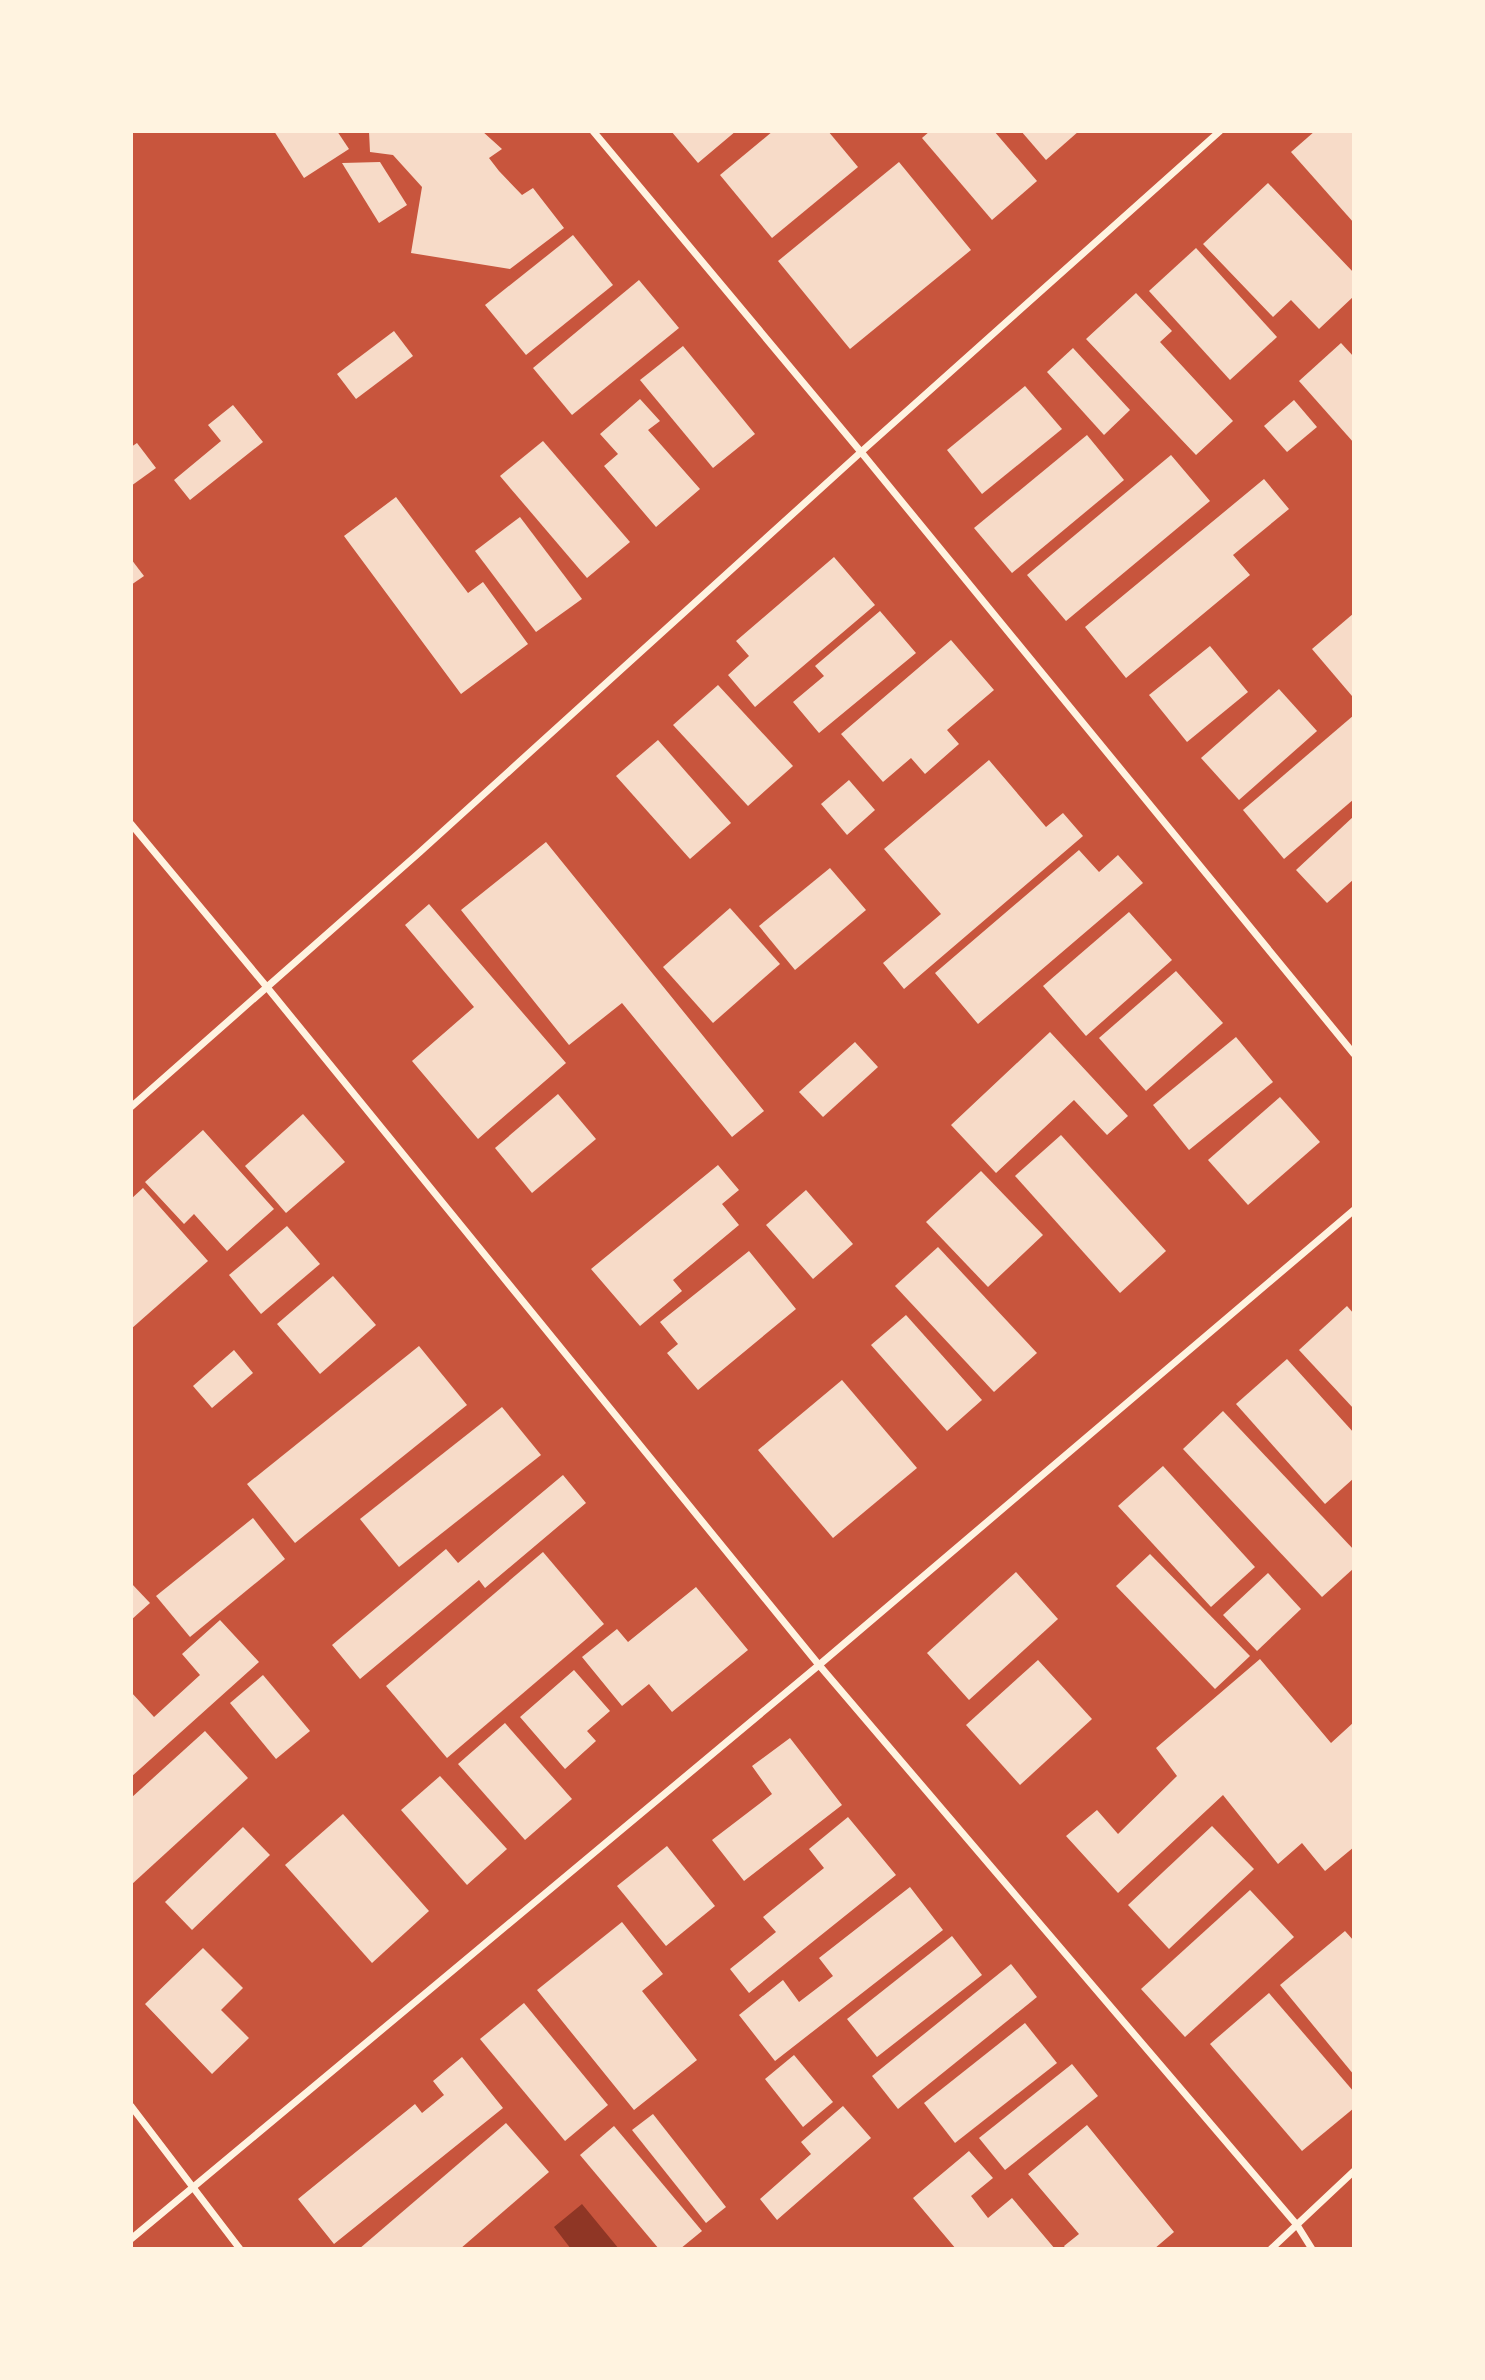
<svg xmlns="http://www.w3.org/2000/svg" width="1485" height="2380" viewBox="0 0 1485 2380" font-family="'IBM Plex Sans',sans-serif">
<style>
.water{fill:#8f3625}
.building{fill:#f7dbc8}
.lines{fill:none;stroke-linecap:round;stroke-linejoin:round}
.minor{stroke:#fff3e0;stroke-width:7}
</style>
<rect width="100%" height="100%" fill="#c8553d"/>
<path class="water" d="M 582,2204 L 619,2249 L 571,2249 L 554,2227 Z"/>
<g class="building">
<path d="M 274,131 L 337,131 L 349,149 L 304,178 Z"/>
<path d="M 369,131 L 482,131 L 502,149 L 489,158 L 499,171 L 522,195 L 533,188 L 564,228 L 510,269 L 411,253 L 422,187 L 393,155 L 370,152 Z"/>
<path d="M 671,131 L 736,131 L 698,163 Z"/>
<path d="M 773,131 L 828,131 L 858,167 L 772,238 L 720,175 Z"/>
<path d="M 930,131 L 994,131 L 1037,181 L 992,220 L 922,138 Z"/>
<path d="M 1021,131 L 1079,131 L 1046,160 Z"/>
<path d="M 1315,131 L 1354,131 L 1354,223 L 1291,152 Z"/>
<path d="M 380,162 L 407,205 L 379,223 L 342,163 Z"/>
<path d="M 899,162 L 971,250 L 850,349 L 778,261 Z"/>
<path d="M 1268,183 L 1354,273 L 1354,296 L 1319,329 L 1291,300 L 1273,317 L 1203,244 Z"/>
<path d="M 573,235 L 613,285 L 526,355 L 485,305 Z"/>
<path d="M 1196,248 L 1277,337 L 1230,380 L 1149,291 Z"/>
<path d="M 639,280 L 679,328 L 572,415 L 533,368 Z"/>
<path d="M 1136,293 L 1172,331 L 1160,342 L 1233,421 L 1196,455 L 1086,339 Z"/>
<path d="M 394,331 L 413,356 L 356,399 L 337,374 Z"/>
<path d="M 1341,343 L 1354,357 L 1354,443 L 1299,381 Z"/>
<path d="M 683,346 L 755,434 L 713,468 L 640,380 Z"/>
<path d="M 1073,348 L 1130,410 L 1104,435 L 1047,372 Z"/>
<path d="M 1025,386 L 1062,429 L 982,494 L 947,450 Z"/>
<path d="M 640,399 L 660,421 L 648,430 L 700,489 L 656,527 L 604,466 L 618,454 L 600,434 Z"/>
<path d="M 1294,400 L 1317,427 L 1287,452 L 1264,426 Z"/>
<path d="M 233,405 L 263,442 L 190,500 L 174,480 L 221,441 L 208,425 Z"/>
<path d="M 1087,435 L 1124,480 L 1012,573 L 974,528 Z"/>
<path d="M 543,441 L 630,542 L 587,578 L 500,476 Z"/>
<path d="M 137,443 L 156,468 L 131,486 L 131,447 Z"/>
<path d="M 1171,455 L 1210,501 L 1066,621 L 1027,575 Z"/>
<path d="M 1264,479 L 1289,509 L 1233,555 L 1250,575 L 1126,678 L 1085,627 Z"/>
<path d="M 396,497 L 468,593 L 483,582 L 528,644 L 461,694 L 344,536 Z"/>
<path d="M 520,517 L 582,599 L 536,632 L 475,551 Z"/>
<path d="M 834,557 L 875,605 L 755,707 L 728,675 L 749,656 L 736,641 Z"/>
<path d="M 131,559 L 144,576 L 131,585 Z"/>
<path d="M 880,611 L 916,653 L 819,733 L 793,702 L 824,676 L 815,666 Z"/>
<path d="M 1354,613 L 1354,694 L 1352,696 L 1312,649 Z"/>
<path d="M 951,640 L 994,690 L 947,730 L 959,744 L 925,774 L 911,758 L 883,782 L 841,734 Z"/>
<path d="M 1210,646 L 1248,692 L 1187,742 L 1149,695 Z"/>
<path d="M 718,685 L 793,766 L 748,806 L 673,725 Z"/>
<path d="M 1279,689 L 1317,731 L 1239,800 L 1201,758 Z"/>
<path d="M 1354,715 L 1354,799 L 1284,859 L 1243,810 Z"/>
<path d="M 658,740 L 731,823 L 690,859 L 616,776 Z"/>
<path d="M 989,760 L 1046,827 L 1063,813 L 1083,836 L 904,989 L 883,963 L 941,914 L 884,849 Z"/>
<path d="M 849,780 L 875,810 L 847,835 L 821,804 Z"/>
<path d="M 1354,816 L 1354,879 L 1327,903 L 1296,870 Z"/>
<path d="M 546,842 L 764,1111 L 732,1137 L 622,1003 L 569,1045 L 461,910 Z"/>
<path d="M 1079,850 L 1099,872 L 1118,855 L 1143,883 L 978,1024 L 935,973 Z"/>
<path d="M 830,868 L 866,910 L 795,970 L 759,926 Z"/>
<path d="M 429,904 L 566,1063 L 478,1139 L 412,1061 L 474,1007 L 405,925 Z"/>
<path d="M 730,908 L 780,964 L 713,1023 L 663,967 Z"/>
<path d="M 1129,912 L 1172,960 L 1086,1036 L 1043,986 Z"/>
<path d="M 1176,971 L 1223,1023 L 1146,1091 L 1099,1038 Z"/>
<path d="M 1050,1032 L 1128,1116 L 1107,1135 L 1074,1100 L 996,1173 L 951,1125 Z"/>
<path d="M 1236,1037 L 1273,1082 L 1189,1150 L 1153,1105 Z"/>
<path d="M 855,1042 L 878,1067 L 823,1117 L 799,1092 Z"/>
<path d="M 558,1094 L 596,1139 L 532,1193 L 495,1148 Z"/>
<path d="M 1280,1097 L 1320,1142 L 1248,1205 L 1208,1160 Z"/>
<path d="M 303,1114 L 345,1162 L 286,1213 L 245,1166 Z"/>
<path d="M 203,1130 L 274,1209 L 227,1251 L 194,1214 L 184,1224 L 145,1182 Z"/>
<path d="M 1061,1135 L 1166,1251 L 1120,1293 L 1015,1176 Z"/>
<path d="M 718,1165 L 739,1190 L 722,1204 L 739,1225 L 673,1280 L 682,1291 L 640,1326 L 591,1269 Z"/>
<path d="M 981,1171 L 1043,1235 L 988,1287 L 926,1222 Z"/>
<path d="M 143,1188 L 208,1261 L 131,1329 L 131,1199 Z"/>
<path d="M 806,1190 L 853,1244 L 813,1279 L 766,1225 Z"/>
<path d="M 287,1226 L 320,1264 L 261,1314 L 229,1275 Z"/>
<path d="M 938,1247 L 1037,1353 L 994,1392 L 895,1286 Z"/>
<path d="M 749,1251 L 796,1309 L 698,1390 L 667,1353 L 678,1344 L 660,1322 Z"/>
<path d="M 333,1276 L 376,1325 L 320,1374 L 277,1324 Z"/>
<path d="M 1347,1306 L 1354,1314 L 1354,1409 L 1299,1350 Z"/>
<path d="M 906,1315 L 982,1400 L 947,1431 L 871,1345 Z"/>
<path d="M 419,1346 L 467,1405 L 295,1543 L 247,1484 Z"/>
<path d="M 234,1350 L 253,1373 L 212,1408 L 193,1386 Z"/>
<path d="M 1287,1359 L 1354,1433 L 1354,1478 L 1325,1504 L 1236,1404 Z"/>
<path d="M 842,1380 L 917,1468 L 833,1538 L 758,1450 Z"/>
<path d="M 502,1407 L 541,1455 L 399,1567 L 360,1519 Z"/>
<path d="M 1223,1411 L 1354,1550 L 1354,1568 L 1322,1597 L 1183,1449 Z"/>
<path d="M 1163,1466 L 1255,1567 L 1211,1607 L 1118,1506 Z"/>
<path d="M 563,1475 L 586,1503 L 485,1588 L 479,1580 L 360,1679 L 332,1645 L 446,1549 L 458,1563 Z"/>
<path d="M 253,1518 L 285,1559 L 190,1637 L 156,1596 Z"/>
<path d="M 543,1552 L 604,1624 L 447,1758 L 386,1686 Z"/>
<path d="M 1150,1554 L 1250,1656 L 1215,1689 L 1116,1586 Z"/>
<path d="M 1016,1572 L 1058,1619 L 969,1700 L 927,1653 Z"/>
<path d="M 1268,1573 L 1301,1609 L 1257,1651 L 1223,1615 Z"/>
<path d="M 131,1583 L 150,1603 L 131,1620 Z"/>
<path d="M 696,1587 L 748,1650 L 672,1712 L 649,1684 L 622,1706 L 582,1657 L 617,1629 L 628,1642 Z"/>
<path d="M 220,1620 L 259,1662 L 131,1777 L 131,1692 L 154,1717 L 200,1675 L 182,1654 Z"/>
<path d="M 1260,1659 L 1331,1743 L 1354,1722 L 1354,1847 L 1325,1871 L 1302,1843 L 1278,1864 L 1223,1795 L 1118,1893 L 1066,1836 L 1097,1810 L 1118,1834 L 1177,1776 L 1156,1748 Z"/>
<path d="M 1038,1660 L 1092,1719 L 1020,1785 L 966,1725 Z"/>
<path d="M 574,1670 L 610,1711 L 587,1731 L 596,1741 L 565,1769 L 520,1717 Z"/>
<path d="M 263,1675 L 310,1731 L 276,1759 L 230,1703 Z"/>
<path d="M 505,1723 L 572,1799 L 525,1840 L 458,1764 Z"/>
<path d="M 205,1731 L 248,1778 L 131,1885 L 131,1798 Z"/>
<path d="M 790,1738 L 842,1805 L 744,1881 L 712,1840 L 772,1794 L 752,1766 Z"/>
<path d="M 440,1776 L 507,1849 L 467,1885 L 401,1810 Z"/>
<path d="M 343,1814 L 429,1911 L 372,1963 L 285,1865 Z"/>
<path d="M 848,1817 L 896,1875 L 749,1993 L 730,1969 L 776,1932 L 763,1917 L 824,1868 L 809,1849 Z"/>
<path d="M 1212,1826 L 1254,1869 L 1169,1949 L 1128,1905 Z"/>
<path d="M 243,1827 L 270,1855 L 192,1930 L 165,1902 Z"/>
<path d="M 667,1846 L 715,1906 L 666,1946 L 617,1886 Z"/>
<path d="M 910,1887 L 943,1930 L 775,2061 L 739,2015 L 783,1980 L 799,2002 L 833,1976 L 819,1958 Z"/>
<path d="M 1250,1890 L 1294,1937 L 1185,2037 L 1141,1989 Z"/>
<path d="M 622,1922 L 663,1974 L 642,1991 L 697,2060 L 634,2110 L 537,1990 Z"/>
<path d="M 1345,1931 L 1354,1941 L 1354,2075 L 1280,1985 Z"/>
<path d="M 952,1936 L 982,1975 L 877,2057 L 847,2019 Z"/>
<path d="M 203,1948 L 243,1988 L 221,2010 L 249,2038 L 212,2074 L 145,2004 Z"/>
<path d="M 1011,1964 L 1037,1997 L 898,2109 L 872,2076 Z"/>
<path d="M 1269,1993 L 1354,2092 L 1354,2108 L 1302,2151 L 1210,2044 Z"/>
<path d="M 524,2003 L 608,2105 L 565,2141 L 480,2039 Z"/>
<path d="M 1025,2023 L 1057,2063 L 955,2143 L 924,2103 Z"/>
<path d="M 794,2055 L 833,2102 L 803,2127 L 765,2079 Z"/>
<path d="M 462,2057 L 503,2108 L 334,2244 L 298,2199 L 415,2104 L 422,2113 L 444,2095 L 433,2081 Z"/>
<path d="M 1072,2064 L 1098,2096 L 1005,2170 L 979,2138 Z"/>
<path d="M 843,2106 L 871,2138 L 777,2220 L 760,2199 L 811,2154 L 801,2142 Z"/>
<path d="M 653,2114 L 726,2207 L 706,2223 L 632,2130 Z"/>
<path d="M 506,2123 L 549,2172 L 460,2249 L 359,2249 Z"/>
<path d="M 1087,2125 L 1174,2232 L 1154,2249 L 1066,2249 L 1064,2246 L 1079,2234 L 1028,2174 Z"/>
<path d="M 614,2126 L 702,2231 L 680,2249 L 659,2249 L 580,2155 Z"/>
<path d="M 969,2151 L 993,2178 L 971,2196 L 988,2218 L 1012,2198 L 1055,2249 L 956,2249 L 913,2198 Z"/>
</g>
<g class="lines">
<g class="minor">
<path d="M 593,131 L 861,452 L 1354,1054"/>
<path d="M 131,824 L 266,986 L 819,1665 L 1297,2225 L 1312,2249"/>
<path d="M 131,1107 L 420,852 L 861,452 L 1220,131"/>
<path d="M 131,2106 L 240,2249"/>
<path d="M 131,2239 L 819,1665 L 1354,1210"/>
<path d="M 1271,2249 L 1354,2171"/>
</g>
</g>
<rect width="1485" height="2380" fill="none" stroke="#fff3e0" stroke-width="266"/>
</svg>
